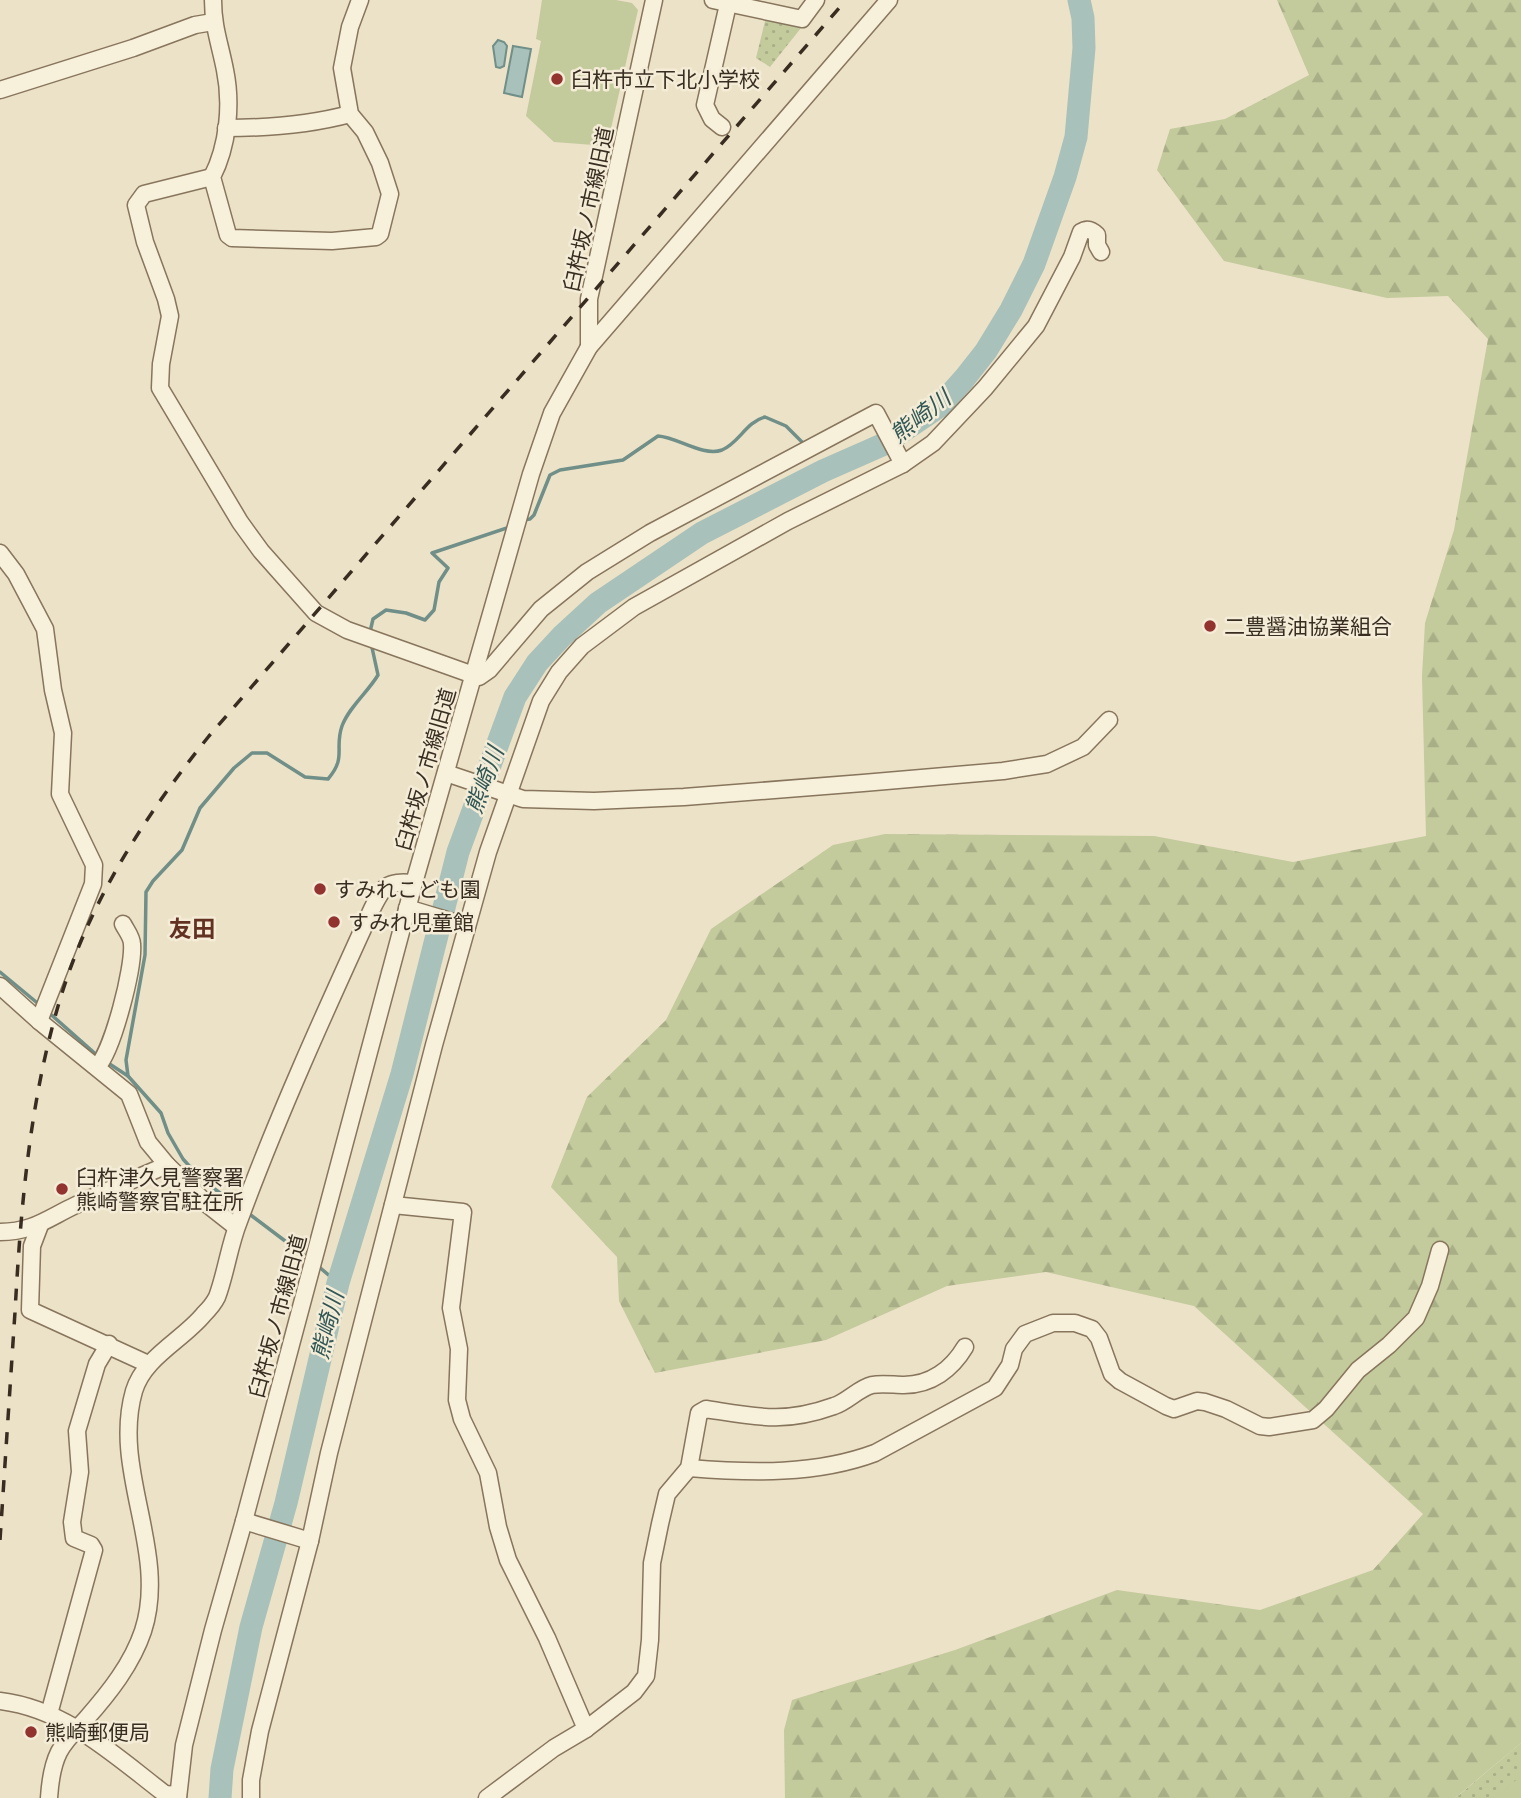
<svg xmlns="http://www.w3.org/2000/svg" width="1521" height="1798" viewBox="0 0 1521 1798" font-family="'PT Serif','Noto Sans JP',serif">
<style>
.grass{fill:url(#grass-dots)}
.forest{fill:url(#forest-firs)}
.garden{fill:#c3ca9c}
.water{fill:#a8c1ba;stroke:#6f8f88;stroke-width:2}
.lines{fill:none;stroke-linecap:round;stroke-linejoin:round}
.stream{stroke:#6f8f88;stroke-width:3.5}
.river{stroke:#a8c1ba;stroke-width:23}
.minor-casing{stroke:#87755d;stroke-width:19}
.minor{stroke:#f7f0da;stroke-width:16}
.rail{stroke:#382d20;stroke-width:3.5;stroke-dasharray:12 12;stroke-linecap:butt}
.poi-dot{fill:#933330;stroke:#f4ecd7;stroke-width:2.5}
.labels{text-anchor:middle;dominant-baseline:central;stroke-width:5;stroke-linejoin:round;paint-order:stroke}
.poi-label{font-size:21px;fill:#382d20;stroke:#f4ecd7;text-anchor:start}
.street-label{font-size:21px;fill:#382d20;stroke:#f4ecd7}
.water-label{font-size:23px;font-style:italic;fill:#305756;stroke:#f4ecd7}
.neighbourhood-label{font-size:23px;font-weight:bold;fill:#633122;stroke:#f4ecd7}
</style>
<defs>
<pattern id="grass-dots" width="8" height="8" patternUnits="userSpaceOnUse" patternTransform="scale(1.75)"><rect width="8" height="8" fill="#c3ca9c"/><path d="M2 2h.1M6 6h.1" fill="none" stroke="#a8ae86" stroke-width="1.8" stroke-linecap="round"/></pattern>
<pattern id="forest-firs" width="22" height="20" patternUnits="userSpaceOnUse" patternTransform="scale(1.75)"><rect width="22" height="20" fill="#c3ca9c"/><path d="M5 1l3.5 6h-7zM16 11l3.5 6h-7z" fill="#a8ae86"/></pattern>
</defs>
<rect width="100%" height="100%" fill="#ece2c7"/>
<g class="grass">
<path d="M 766,17 L 798,24 L 801,28 L 770,67 L 756,58 Z"/>
<path d="M 1521,1743 L 1521,1798 L 1455,1798 L 1459,1795 Z"/>
</g>
<path class="forest" d="M 1277,0 L 1521,0 L 1521,1743 L 1455,1798 L 785,1798 L 784,1730 L 792,1700 L 955,1650 L 1117,1590 L 1260,1610 L 1373,1570 L 1423,1514 L 1194,1306 L 1046,1272 L 947,1286 L 826,1340 L 655,1373 L 619,1301 L 617,1257 L 551,1187 L 587,1097 L 666,1020 L 711,929 L 833,845 L 885,834 L 1154,836 L 1293,862 L 1426,836 L 1422,676 L 1425,623 L 1454,530 L 1488,339 L 1448,296 L 1387,298 L 1224,261 L 1157,170 L 1170,129 L 1225,119 L 1309,75 Z"/>
<g class="garden">
<path d="M 542,0 L 616,0 L 632,3 L 638,10 L 607,146 L 554,142 L 526,116 L 541,41 L 536,39 Z"/>
<path d="M 1521,1776 L 1521,1798 L 1495,1798 Z"/>
</g>
<g class="water">
<path d="M 498,40 L 504,42 L 507,46 L 504,66 L 500,68 L 496,67 L 493,46 Z"/>
<path d="M 513,46 L 531,49 L 522,97 L 504,93 Z"/>
</g>
<g class="lines">
<g class="stream">
<path d="M 523,520 L 530,519 L 534,515 L 550,475 L 560,470 L 623,460 L 658,436 C 677,437 703,457 722,450 C 739,443 746,422 765,417 L 786,426 L 803,443"/>
<path d="M 370,632 L 373,619 L 386,610 L 406,613 L 425,620 L 434,610 L 439,582 L 448,568 L 432,553 L 510,527"/>
<path d="M 0,972 L 41,1006"/>
<path d="M 47,1011 L 99,1057"/>
<path d="M 105,1061 L 128,1076 L 161,1113 L 168,1133 L 183,1159 L 201,1179 L 239,1207"/>
<path d="M 128,1076 L 126,1060 L 145,955 L 146,892 L 153,881 L 182,850 L 200,808 L 234,768 L 252,753 L 267,753 L 305,777 L 328,779 C 347,757 334,749 342,726 C 349,707 368,692 378,675 L 371,643"/>
<path d="M 248,1213 L 309,1259"/>
<path d="M 318,1266 L 338,1283"/>
</g>
<path class="river" d="M 220,1798 L 222,1769 L 251,1627 L 286,1503 L 338,1283 L 402,1074 L 458,852 L 515,697 L 537,663 L 562,636 L 598,603 L 702,533 L 823,471 L 882,445 L 940,406 L 964,379 L 986,351 L 1011,310 L 1034,264 L 1065,177 L 1076,137 L 1084,48 L 1083,18 L 1079,0"/>
<defs>
<g id="minor">
<path d="M 213,0 C 213,27 220,44 225,70 C 232,104 228,146 212,177 L 228,235 L 232,238 L 332,241 L 376,237 L 380,234 L 390,194 L 380,163 L 365,132 L 350,114 L 342,68 L 350,27 L 360,0"/>
<path d="M 713,0 L 802,19 L 816,0"/>
<path d="M 0,90 L 133,48 L 195,25 L 213,22"/>
<path d="M 722,127 L 712,119 L 705,105 L 729,0"/>
<path d="M 226,128 C 268,128 309,125 350,114"/>
<path d="M 212,177 L 144,194 L 136,205 L 145,242 L 166,299 L 170,316 L 161,364 L 160,388 L 240,522 L 261,551 L 316,613 L 347,630 L 479,677 L 489,670 L 541,609 L 587,572 L 650,533 L 876,413 L 903,464"/>
<path d="M 589,347 L 589,299 L 654,0"/>
<path d="M 0,553 L 16,574 L 45,629 L 53,690 L 63,733 L 60,794 L 94,865 L 93,884 L 39,1021"/>
<path d="M 446,773 L 523,799 L 594,801 L 684,797 L 863,783 L 1003,771 L 1047,764 L 1083,747 L 1109,720"/>
<path d="M 407,908 L 467,926"/>
<path d="M 0,986 L 39,1021 L 129,1094 L 148,1142 L 167,1165 L 208,1205 L 236,1227"/>
<path d="M 97,1067 C 113,1050 134,967 132,944 C 132,937 126,930 123,924"/>
<path d="M 393,1205 L 463,1212 L 451,1308 L 459,1349 L 457,1400 L 462,1419 L 488,1473 L 498,1527 L 508,1560 L 547,1638 L 586,1729"/>
<path d="M 40,1225 L 32,1246 L 30,1310 L 148,1364"/>
<path d="M 0,1232 C 33,1232 48,1218 76,1205 C 106,1191 137,1178 167,1165"/>
<path d="M 689,1468 C 751,1473 816,1475 875,1453 L 995,1388 L 1010,1365 L 1014,1349 L 1025,1334 L 1053,1323 L 1075,1323 L 1092,1329 L 1099,1338 L 1112,1374 L 1120,1381 L 1166,1406 L 1174,1409 L 1197,1401 L 1205,1402 L 1226,1409 L 1260,1426 L 1269,1427 L 1313,1420 L 1326,1409 L 1358,1370 L 1389,1345 L 1416,1318 L 1430,1286 L 1440,1250"/>
<path d="M 244,1521 L 310,1541"/>
<path d="M 0,1701 C 66,1709 114,1755 165,1794 L 178,1795"/>
<path d="M 49,1714 L 94,1550 L 91,1545 L 74,1538 L 72,1522 L 80,1472 L 77,1431 L 97,1364 L 109,1344"/>
<path d="M 49,1798 C 50,1782 52,1766 59,1752 C 66,1739 77,1729 86,1719 C 109,1693 132,1664 143,1631 C 169,1551 111,1471 134,1391 C 144,1357 183,1340 204,1314 C 209,1309 214,1303 217,1297 C 226,1273 229,1246 239,1221 C 278,1115 325,1012 372,909 C 384,885 386,881 414,883"/>
<path d="M 178,1798 L 184,1745 L 213,1630 L 244,1521 L 414,883 L 531,474 L 552,413 L 589,347 L 889,0"/>
<path d="M 251,1798 L 251,1780 L 260,1731 L 310,1541 L 329,1453 L 434,1045 L 488,852 L 541,701 L 559,672 L 582,646 L 634,607 L 788,521 L 903,464 L 933,443 L 985,388 L 1036,326 L 1072,257 L 1081,232 C 1087,228 1092,230 1097,235 L 1097,245 L 1101,252"/>
<path d="M 487,1798 L 554,1748 L 586,1729 L 634,1692 L 646,1676 L 650,1640 L 652,1563 L 660,1524 L 667,1494 L 689,1468 L 699,1413 L 706,1409 C 757,1417 784,1424 834,1406 C 847,1402 859,1388 872,1385 C 882,1383 894,1385 904,1385 C 931,1385 952,1369 965,1347"/>
</g>
</defs>
<use href="#minor" class="minor-casing"/>
<use href="#minor" class="minor"/>
<path class="rail" d="M 0,1540 C 5,1464 10,1388 15,1312 C 21,1204 30,1096 62,993 C 92,897 147,813 209,736 L 846,0"/>
</g>
<g class="poi-dot">
<circle cx="557" cy="79" r="7"/>
<circle cx="1210" cy="626" r="7"/>
<circle cx="320" cy="889" r="7"/>
<circle cx="334" cy="922" r="7"/>
<circle cx="62" cy="1189" r="7"/>
<circle cx="31" cy="1732" r="7"/>
</g>
<g class="labels">
<g class="poi-label">
<text x="571" y="79">臼杵市立下北小学校</text>
<text x="1224" y="626">二豊醤油協業組合</text>
<text x="334" y="889">すみれこども園</text>
<text x="348" y="922">すみれ児童館</text>
<text x="76" y="1177">臼杵津久見警察署<tspan x="76" dy="24">熊崎警察官駐在所</tspan></text>
<text x="45" y="1732">熊崎郵便局</text>
</g>
<g class="street-label">
<text transform="translate(588 209) rotate(-78)">臼杵坂ノ市線旧道</text>
<text transform="translate(425 769) rotate(-74)">臼杵坂ノ市線旧道</text>
<text transform="translate(277 1316) rotate(-75)">臼杵坂ノ市線旧道</text>
</g>
<g class="water-label">
<text transform="translate(920 416) rotate(-38)">熊崎川</text>
<text transform="translate(484 780) rotate(-70)">熊崎川</text>
<text transform="translate(327 1325) rotate(-76)">熊崎川</text>
</g>
<g class="neighbourhood-label">
<text x="192" y="928">友田</text>
</g>
</g>
</svg>
